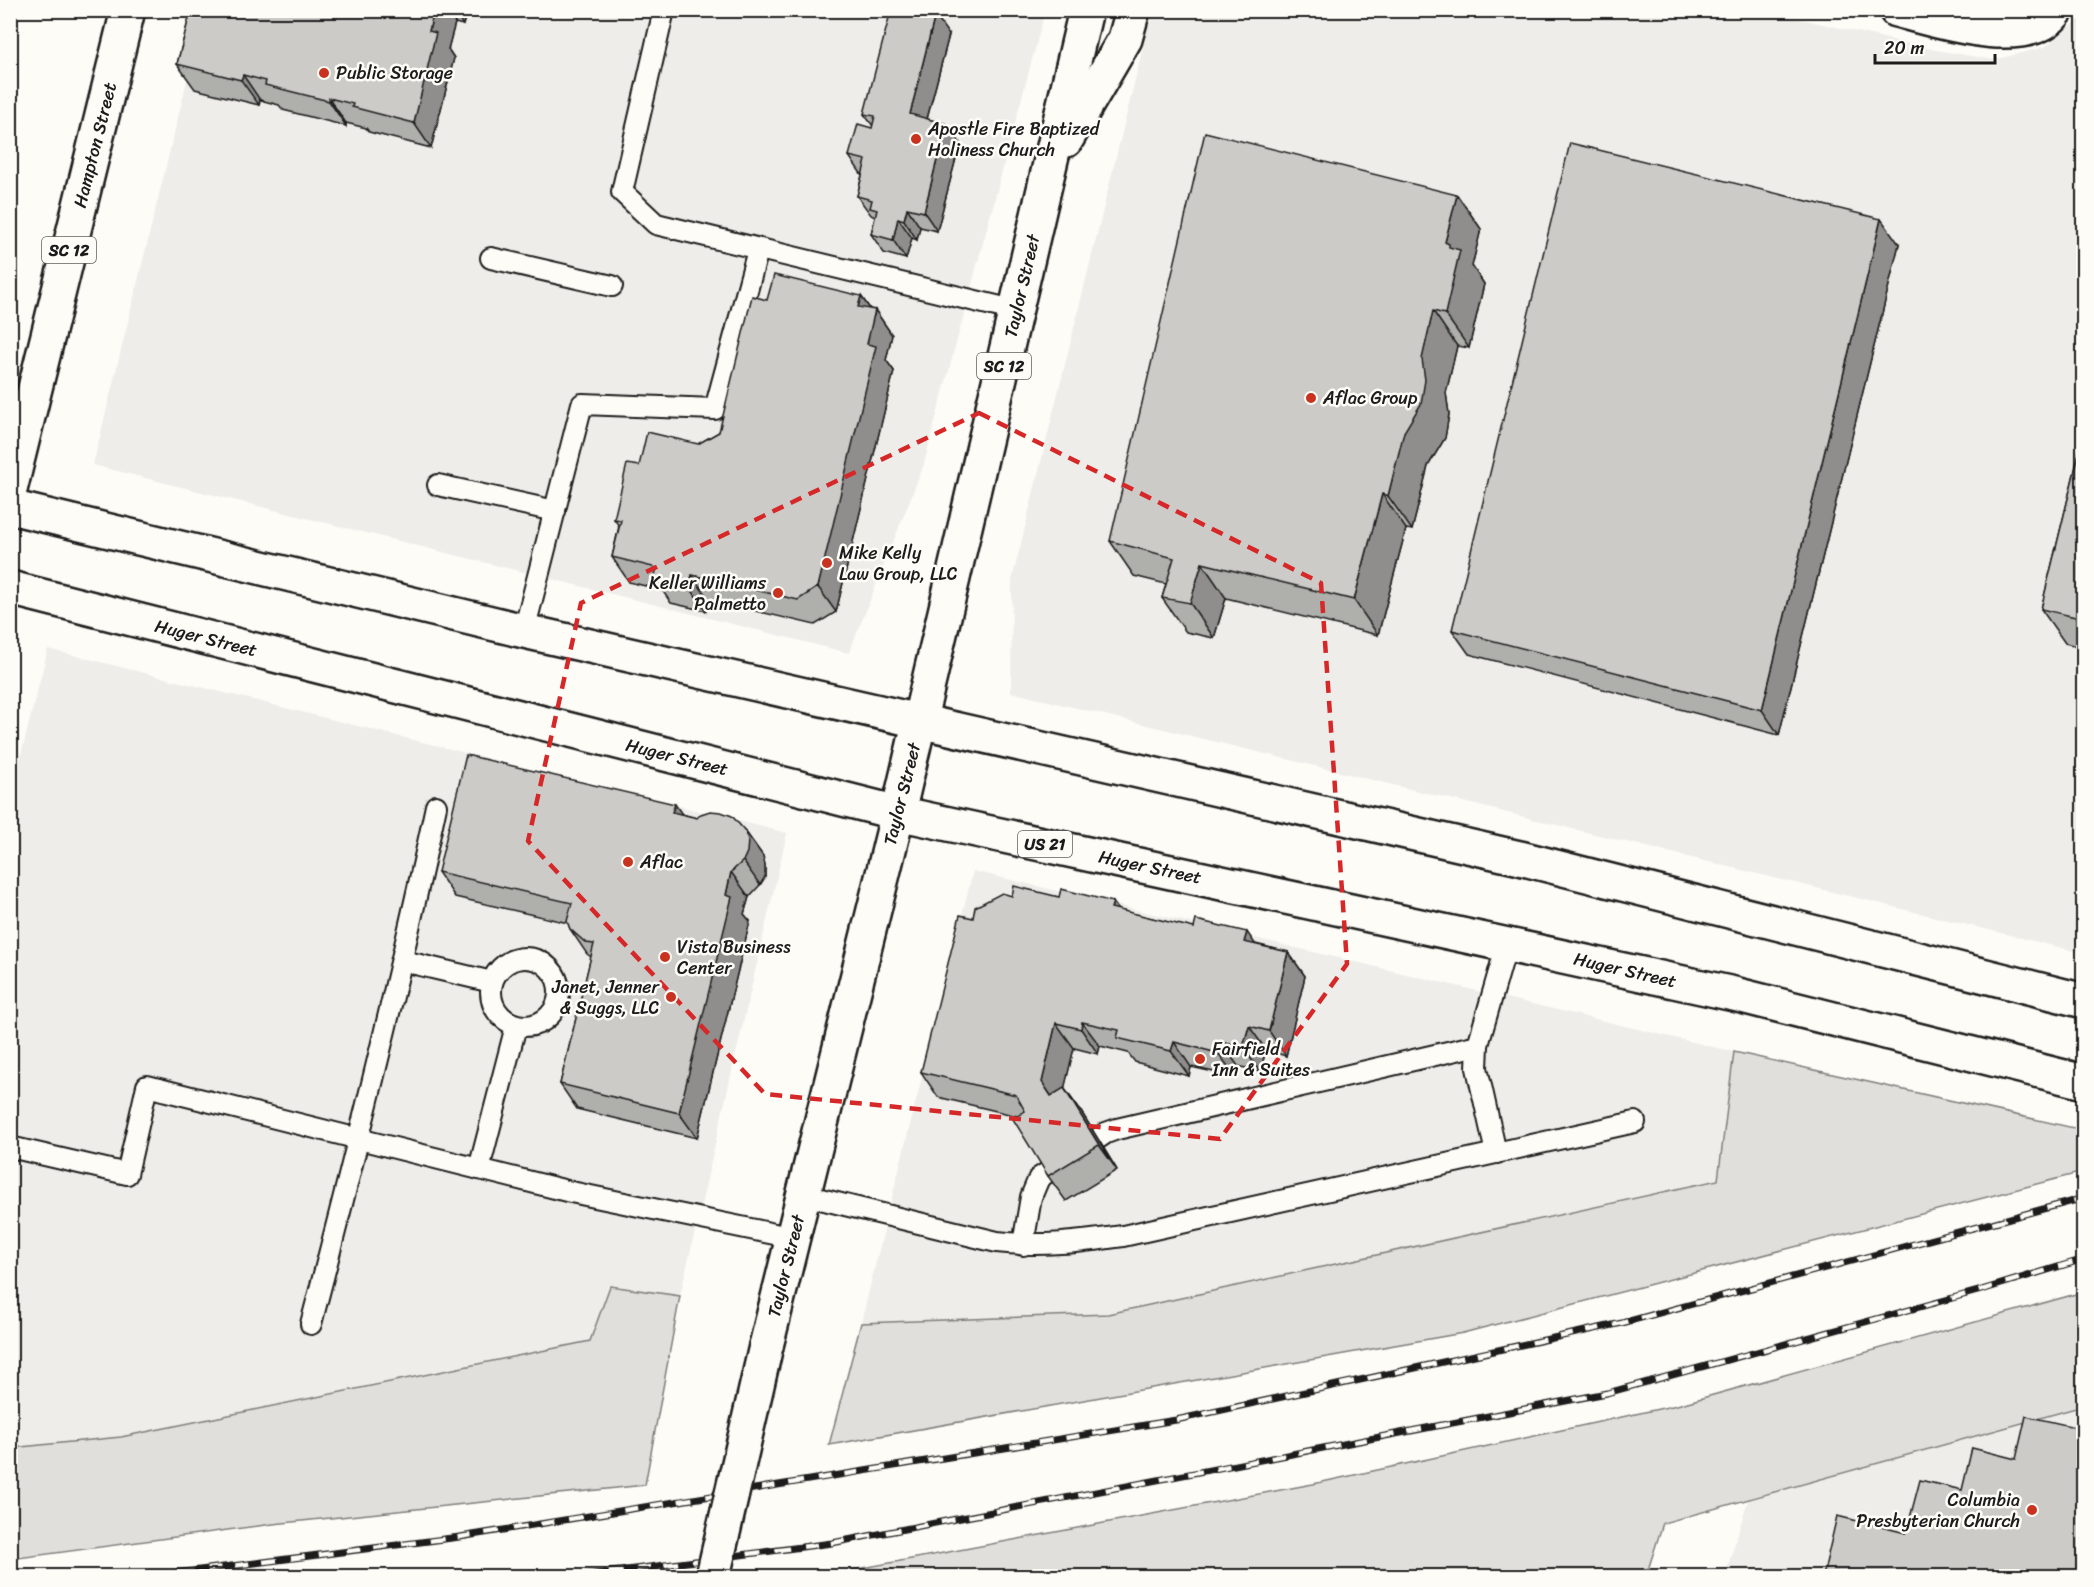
<svg xmlns="http://www.w3.org/2000/svg" width="2094" height="1587" viewBox="0 0 2094 1587" font-family="Sriracha,sans-serif">
<style>
.built{fill:#eeede9}
.green{fill:#e0dfdb;stroke:#7e7e7c;stroke-width:1.5}
.lines{fill:none;stroke-linecap:round;stroke-linejoin:round}
.lane-casing{stroke:#1c1c1c;stroke-width:24}
.street-casing{stroke:#1c1c1c;stroke-width:38}
.secondary-casing{stroke:#1c1c1c;stroke-width:38}
.highway-casing{stroke:#1c1c1c;stroke-width:38}
.lane{stroke:#fdfcf7;stroke-width:20}
.street{stroke:#fdfcf7;stroke-width:33}
.secondary{stroke:#fdfcf7;stroke-width:33}
.highway{stroke:#fdfcf7;stroke-width:33}
.rail-casing{stroke:#1c1c1c;stroke-width:7}
.rail{stroke:#fdfcf7;stroke-width:4.5;stroke-dasharray:14;stroke-linecap:butt}
.secondary-bridge-casing{stroke:#1c1c1c;stroke-width:38;stroke-linecap:butt}
.secondary-bridge{stroke:#fdfcf7;stroke-width:33}
.wall{fill:#afafac;stroke:#1c1c1c;stroke-width:1.5}
.shaded-wall{fill:#8f8e8c;stroke:#1c1c1c;stroke-width:1.5}
.building{fill:#cccbc8;stroke:#1c1c1c;stroke-width:1.5}
.marked{fill:none;stroke:#d62828;stroke-width:4.5;stroke-dasharray:12 8;stroke-linejoin:round}
.poi-dot{fill:#c8321e;stroke:#fdfcf7;stroke-width:2}
.labels{text-anchor:middle;dominant-baseline:central;stroke-width:5;stroke-linejoin:round;paint-order:stroke}
.shield{fill:#fdfcf7;stroke:#605f5e;stroke-width:1.5}
.shield-label{font-size:16px;font-weight:bold;fill:#1c1c1c}
.poi-label{font-size:18px;fill:#1c1c1c;stroke:#fdfcf7;text-anchor:start}
.street-label{font-size:18px;fill:#1c1c1c;stroke:#fdfcf7}
</style>
<rect width="100%" height="100%" fill="#fdfcf7"/>
<filter id="ink" filterUnits="userSpaceOnUse"><feTurbulence type="fractalNoise" baseFrequency=".0167" numOctaves="2"/><feDisplacementMap in="SourceGraphic" scale="12" xChannelSelector="R" yChannelSelector="G"/><feConvolveMatrix kernelMatrix="1 2 1 2 8 2 1 2 1" color-interpolation-filters="sRGB"/></filter>
<g filter="url(#ink)">
<g class="built">
<path d="M 204,11 L 1045,11 L 923,467 L 849,653 L 93,465 Z"/>
<path d="M 1152,11 L 1766,11 L 1936,50 L 1994,60 L 2045,47 L 2081,18 L 2083,12 L 2083,953 L 1011,692 L 1012,580 Z"/>
<path d="M 48,649 L 787,833 L 680,1296 L 610,1286 L 590,1341 L 121,1437 L 11,1448 L 11,794 Z"/>
<path d="M 973,871 L 1734,1052 L 1719,1180 L 1108,1314 L 861,1323 Z"/>
<path d="M 2083,1406 L 2083,1576 L 1725,1576 L 1748,1500 Z"/>
</g>
<g class="green">
<path d="M 1734,1052 L 2083,1130 L 2083,1172 L 1463,1333 L 829,1445 L 861,1323 L 1108,1314 L 1718,1180 Z"/>
<path d="M 610,1286 L 680,1296 L 645,1485 L 273,1524 L 11,1559 L 11,1448 L 121,1437 L 590,1341 Z"/>
<path d="M 2083,1292 L 2083,1406 L 1663,1523 L 1646,1576 L 820,1576 L 1313,1484 L 1677,1405 Z"/>
</g>
<g class="lines">
<defs>
<g id="lane">
<path d="M 664,10 L 622,192 L 656,224 L 1017,311"/>
<path d="M 491,258 L 612,286"/>
<path d="M 438,485 L 555,511"/>
<path d="M 524,631 L 582,404 L 715,409 L 758,250"/>
<circle cx="525" cy="992" r="34"/>
<path d="M 403,961 L 492,982"/>
<path d="M 10,1147 L 127,1174 L 147,1086 L 571,1192 L 794,1238"/>
<path d="M 1496,1153 L 1477,1068 L 1478,1045 L 1507,944"/>
<path d="M 479,1169 L 516,1026"/>
<path d="M 804,1195 L 997,1242 C 1040,1247 1081,1242 1123,1236 L 1635,1122"/>
<path d="M 1023,1245 L 1031,1197 L 1039,1178 L 1106,1133 L 1117,1129 L 1478,1045"/>
<path d="M 311,1324 C 356,1152 399,980 436,806"/>
</g>
<path id="street" d="M 1896,10 C 1934,20 2030,52 2057,10"/>
<path id="secondary" d="M 766,1346 L 898,813"/>
<g id="highway">
<path d="M 1066,140 L 1125,39 L 1133,10"/>
<path d="M 10,490 L 128,10"/>
<path d="M 10,507 L 524,631 L 1520,858 L 2084,1001"/>
<path d="M 10,588 L 898,813 L 1734,994 L 2084,1082"/>
<path d="M 898,813 L 1086,10"/>
</g>
</defs>
<use href="#lane" class="lane-casing"/>
<use href="#street" class="street-casing"/>
<use href="#secondary" class="secondary-casing"/>
<use href="#highway" class="highway-casing"/>
<use href="#lane" class="lane"/>
<use href="#street" class="street"/>
<use href="#secondary" class="secondary"/>
<use href="#highway" class="highway"/>
<defs>
<g id="rail">
<path d="M 152,1576 L 460,1537 L 1176,1420 L 1622,1323 L 2084,1198"/>
<path d="M 581,1576 L 832,1543 L 1607,1393 L 1978,1291 L 2084,1259"/>
</g>
</defs>
<use href="#rail" class="rail-casing"/>
<use href="#rail" class="rail"/>
<defs>
<path id="secondary-bridge" d="M 713,1576 L 766,1346"/>
</defs>
<use href="#secondary-bridge" class="secondary-bridge-casing"/>
<use href="#secondary-bridge" class="secondary-bridge"/>
</g>
<g class="wall">
<path d="M 191,10 L 467,10 L 463,25 L 455,23 L 448,49 L 454,58 L 431,148 L 369,132 L 366,128 L 346,123 L 346,126 L 283,110 L 279,105 L 260,100 L 259,105 L 195,89 L 177,64 Z"/>
<path d="M 949,35 L 927,119 L 946,124 L 960,143 L 937,231 L 920,227 L 917,240 L 912,238 L 906,259 L 884,253 L 871,234 L 875,217 L 871,215 L 857,196 L 862,175 L 849,156 L 872,128 L 873,126 L 864,114 Z"/>
<path d="M 1457,195 L 1481,229 L 1472,266 L 1484,284 L 1469,348 L 1457,346 L 1446,393 L 1449,414 L 1445,438 L 1428,466 L 1412,530 L 1406,529 L 1378,635 L 1226,598 L 1214,638 L 1186,632 L 1162,598 L 1166,584 L 1134,576 L 1110,541 Z"/>
<path d="M 1899,244 L 1779,735 L 1469,654 L 1452,630 Z"/>
<path d="M 861,296 L 870,309 L 875,310 L 892,335 L 886,360 L 894,371 L 836,612 L 815,625 L 709,600 L 706,611 L 671,603 L 662,590 L 629,582 L 612,557 L 619,526 L 614,519 L 639,466 L 698,444 L 719,432 L 767,300 Z"/>
<path d="M 2084,433 L 2084,648 L 2065,643 L 2041,609 Z"/>
<path d="M 682,814 L 745,831 L 763,856 L 765,865 L 765,877 L 760,885 L 749,897 L 744,914 L 750,921 L 697,1138 L 577,1109 L 560,1084 L 591,957 L 587,954 L 570,929 L 568,923 L 455,897 L 438,872 Z"/>
<path d="M 1012,896 L 1119,910 L 1288,952 L 1305,976 L 1286,1056 L 1266,1050 L 1260,1072 L 1238,1066 L 1236,1077 L 1191,1067 L 1189,1076 L 1135,1062 L 1128,1053 L 1100,1046 L 1098,1054 L 1074,1048 L 1064,1088 L 1082,1113 L 1117,1170 L 1066,1201 L 1048,1176 L 1017,1116 L 938,1097 L 921,1072 L 973,918 Z"/>
</g>
<g class="shaded-wall">
<path d="M 434,10 L 446,10 L 455,23 L 448,49 L 454,58 L 431,148 L 414,123 L 429,31 Z"/>
<path d="M 453,10 L 467,10 L 463,25 Z"/>
<path d="M 935,15 L 949,35 L 923,134 L 910,114 Z"/>
<path d="M 243,75 L 260,100 L 259,105 L 241,80 Z"/>
<path d="M 329,98 L 346,123 L 346,126 L 329,101 Z"/>
<path d="M 946,124 L 960,143 L 937,231 L 924,212 Z"/>
<path d="M 1457,195 L 1481,229 L 1472,266 L 1484,284 L 1469,348 L 1445,314 L 1445,242 Z"/>
<path d="M 907,208 L 920,227 L 917,240 L 904,220 Z"/>
<path d="M 898,218 L 912,238 L 906,259 L 893,240 Z"/>
<path d="M 1881,219 L 1899,244 L 1779,735 L 1762,710 Z"/>
<path d="M 861,296 L 874,315 L 875,310 L 892,335 L 886,360 L 894,371 L 836,612 L 818,587 L 867,344 L 858,307 Z"/>
<path d="M 1433,311 L 1457,346 L 1446,393 L 1449,414 L 1445,438 L 1428,466 L 1412,530 L 1388,496 Z"/>
<path d="M 1382,494 L 1406,529 L 1378,635 L 1354,600 Z"/>
<path d="M 1202,563 L 1226,598 L 1214,638 L 1190,603 Z"/>
<path d="M 692,575 L 709,600 L 706,611 L 689,586 Z"/>
<path d="M 675,804 L 692,829 L 672,812 Z"/>
<path d="M 745,831 L 763,856 L 765,865 L 765,877 L 760,885 L 743,861 Z"/>
<path d="M 731,872 L 749,897 L 744,914 L 750,921 L 697,1138 L 679,1113 L 726,895 Z"/>
<path d="M 1113,902 L 1130,926 L 1111,908 Z"/>
<path d="M 1247,932 L 1264,957 L 1244,942 Z"/>
<path d="M 1288,952 L 1305,976 L 1286,1056 L 1269,1031 Z"/>
<path d="M 1082,1022 L 1100,1046 L 1098,1054 L 1081,1029 Z"/>
<path d="M 1056,1023 L 1074,1048 L 1060,1107 L 1051,1096 L 1042,1082 Z"/>
<path d="M 1249,1026 L 1266,1050 L 1260,1072 L 1243,1047 Z"/>
<path d="M 1174,1042 L 1191,1067 L 1189,1076 L 1171,1051 Z"/>
<path d="M 1221,1042 L 1238,1066 L 1236,1077 L 1218,1053 Z"/>
<path d="M 1064,1088 L 1082,1113 L 1117,1170 L 1099,1145 Z"/>
</g>
<g class="building">
<path d="M 191,10 L 434,10 L 429,31 L 436,33 L 414,123 L 352,107 L 353,104 L 329,98 L 329,101 L 265,85 L 266,81 L 243,75 L 241,80 L 177,64 Z"/>
<path d="M 891,10 L 916,10 L 935,15 L 910,114 L 946,124 L 924,212 L 907,208 L 904,220 L 898,218 L 893,240 L 871,234 L 877,210 L 870,208 L 872,200 L 857,196 L 866,160 L 849,156 L 858,124 L 872,128 L 875,116 L 864,114 Z"/>
<path d="M 1205,132 L 1457,195 L 1445,242 L 1449,244 L 1449,247 L 1460,250 L 1445,314 L 1433,311 L 1422,359 L 1425,380 L 1421,404 L 1404,432 L 1388,496 L 1382,494 L 1354,600 L 1202,563 L 1190,603 L 1162,598 L 1174,558 L 1110,541 Z"/>
<path d="M 1570,143 L 1881,219 L 1762,710 L 1452,630 Z"/>
<path d="M 774,275 L 861,296 L 858,307 L 875,310 L 867,344 L 876,346 L 818,587 L 798,600 L 692,575 L 689,586 L 654,578 L 657,568 L 612,557 L 621,520 L 614,519 L 627,464 L 639,466 L 647,432 L 698,444 L 719,432 L 752,296 L 767,300 Z"/>
<path d="M 2084,433 L 2084,619 L 2041,609 Z"/>
<path d="M 466,755 L 675,804 L 672,812 L 697,818 L 701,814 L 710,811 L 721,812 L 732,816 L 745,831 L 748,840 L 747,852 L 743,861 L 731,872 L 726,895 L 732,897 L 679,1113 L 560,1084 L 594,944 L 586,943 L 570,929 L 567,921 L 572,903 L 438,872 Z"/>
<path d="M 1014,886 L 1059,897 L 1061,889 L 1113,902 L 1111,908 L 1194,928 L 1196,920 L 1247,932 L 1244,942 L 1288,952 L 1269,1031 L 1249,1026 L 1243,1047 L 1221,1042 L 1218,1053 L 1174,1042 L 1171,1051 L 1117,1038 L 1119,1030 L 1082,1022 L 1081,1029 L 1056,1023 L 1042,1082 L 1051,1096 L 1064,1088 L 1099,1145 L 1048,1176 L 1013,1119 L 1025,1111 L 1016,1095 L 921,1072 L 960,915 L 973,918 L 975,907 L 1002,893 L 1012,896 Z"/>
<path d="M 2026,1416 L 2084,1429 L 2084,1576 L 1823,1576 L 1837,1516 L 1906,1533 L 1920,1480 L 1962,1490 L 1972,1448 L 2016,1459 Z"/>
</g>
</g>
<path class="marked" d="M 979,413 L 1321,583 L 1347,964 L 1220,1139 L 765,1094 L 528,841 L 581,603 Z"/>
<g class="poi-dot">
<circle cx="324" cy="73" r="6"/>
<circle cx="916" cy="139" r="6"/>
<circle cx="1311" cy="398" r="6"/>
<circle cx="827" cy="563" r="6"/>
<circle cx="778" cy="593" r="6"/>
<circle cx="628" cy="862" r="6"/>
<circle cx="665" cy="957" r="6"/>
<circle cx="671" cy="997" r="6"/>
<circle cx="1200" cy="1059" r="6"/>
<circle cx="2032" cy="1510" r="6"/>
</g>
<g class="labels">
<g class="shield">
<rect x="42" y="237" width="54" height="26" rx="4.5"/>
<rect x="977" y="353" width="54" height="26" rx="4.5"/>
<rect x="1018" y="831" width="54" height="26" rx="4.5"/>
</g>
<g class="shield-label">
<text x="69" y="250">SC 12</text>
<text x="1004" y="366">SC 12</text>
<text x="1045" y="844">US 21</text>
</g>
<g class="poi-label">
<text x="336" y="73">Public Storage</text>
<text x="928" y="129">Apostle Fire Baptized<tspan x="928" dy="21">Holiness Church</tspan></text>
<text x="1323" y="398">Aflac Group</text>
<text x="839" y="553">Mike Kelly<tspan x="839" dy="21">Law Group, LLC</tspan></text>
<text x="766" y="583" text-anchor="end">Keller Williams<tspan x="766" dy="21">Palmetto</tspan></text>
<text x="640" y="862">Aflac</text>
<text x="677" y="947">Vista Business<tspan x="677" dy="21">Center</tspan></text>
<text x="659" y="987" text-anchor="end">Janet, Jenner<tspan x="659" dy="21">&amp; Suggs, LLC</tspan></text>
<text x="1212" y="1049">Fairfield<tspan x="1212" dy="21">Inn &amp; Suites</tspan></text>
<text x="2020" y="1500" text-anchor="end">Columbia<tspan x="2020" dy="21">Presbyterian Church</tspan></text>
</g>
<g class="street-label">
<text transform="translate(95 145) rotate(-76)">Hampton Street</text>
<text transform="translate(1022 286) rotate(-77)">Taylor Street</text>
<text transform="translate(206 638) rotate(14)">Huger Street</text>
<text transform="translate(677 757) rotate(14)">Huger Street</text>
<text transform="translate(902 794) rotate(-76)">Taylor Street</text>
<text transform="translate(1150 867) rotate(12)">Huger Street</text>
<text transform="translate(1625 970) rotate(13)">Huger Street</text>
<text transform="translate(786 1266) rotate(-76)">Taylor Street</text>
</g>
</g>
<rect width="2094" height="1587" fill="none" stroke="#fdfcf7" stroke-width="36"/>
<rect x="18" y="18" width="2058" height="1551" fill="none" stroke="#1c1c1c" stroke-width="2" filter="url(#ink)"/>
<path d="M1875 54v9h120v-9" fill="none" stroke="#1c1c1c" stroke-width="3"/>
<text x="1884" y="54" font-size="18" fill="#1c1c1c" stroke="#fdfcf7" stroke-width="4.5" paint-order="stroke">20 m</text>
</svg>
